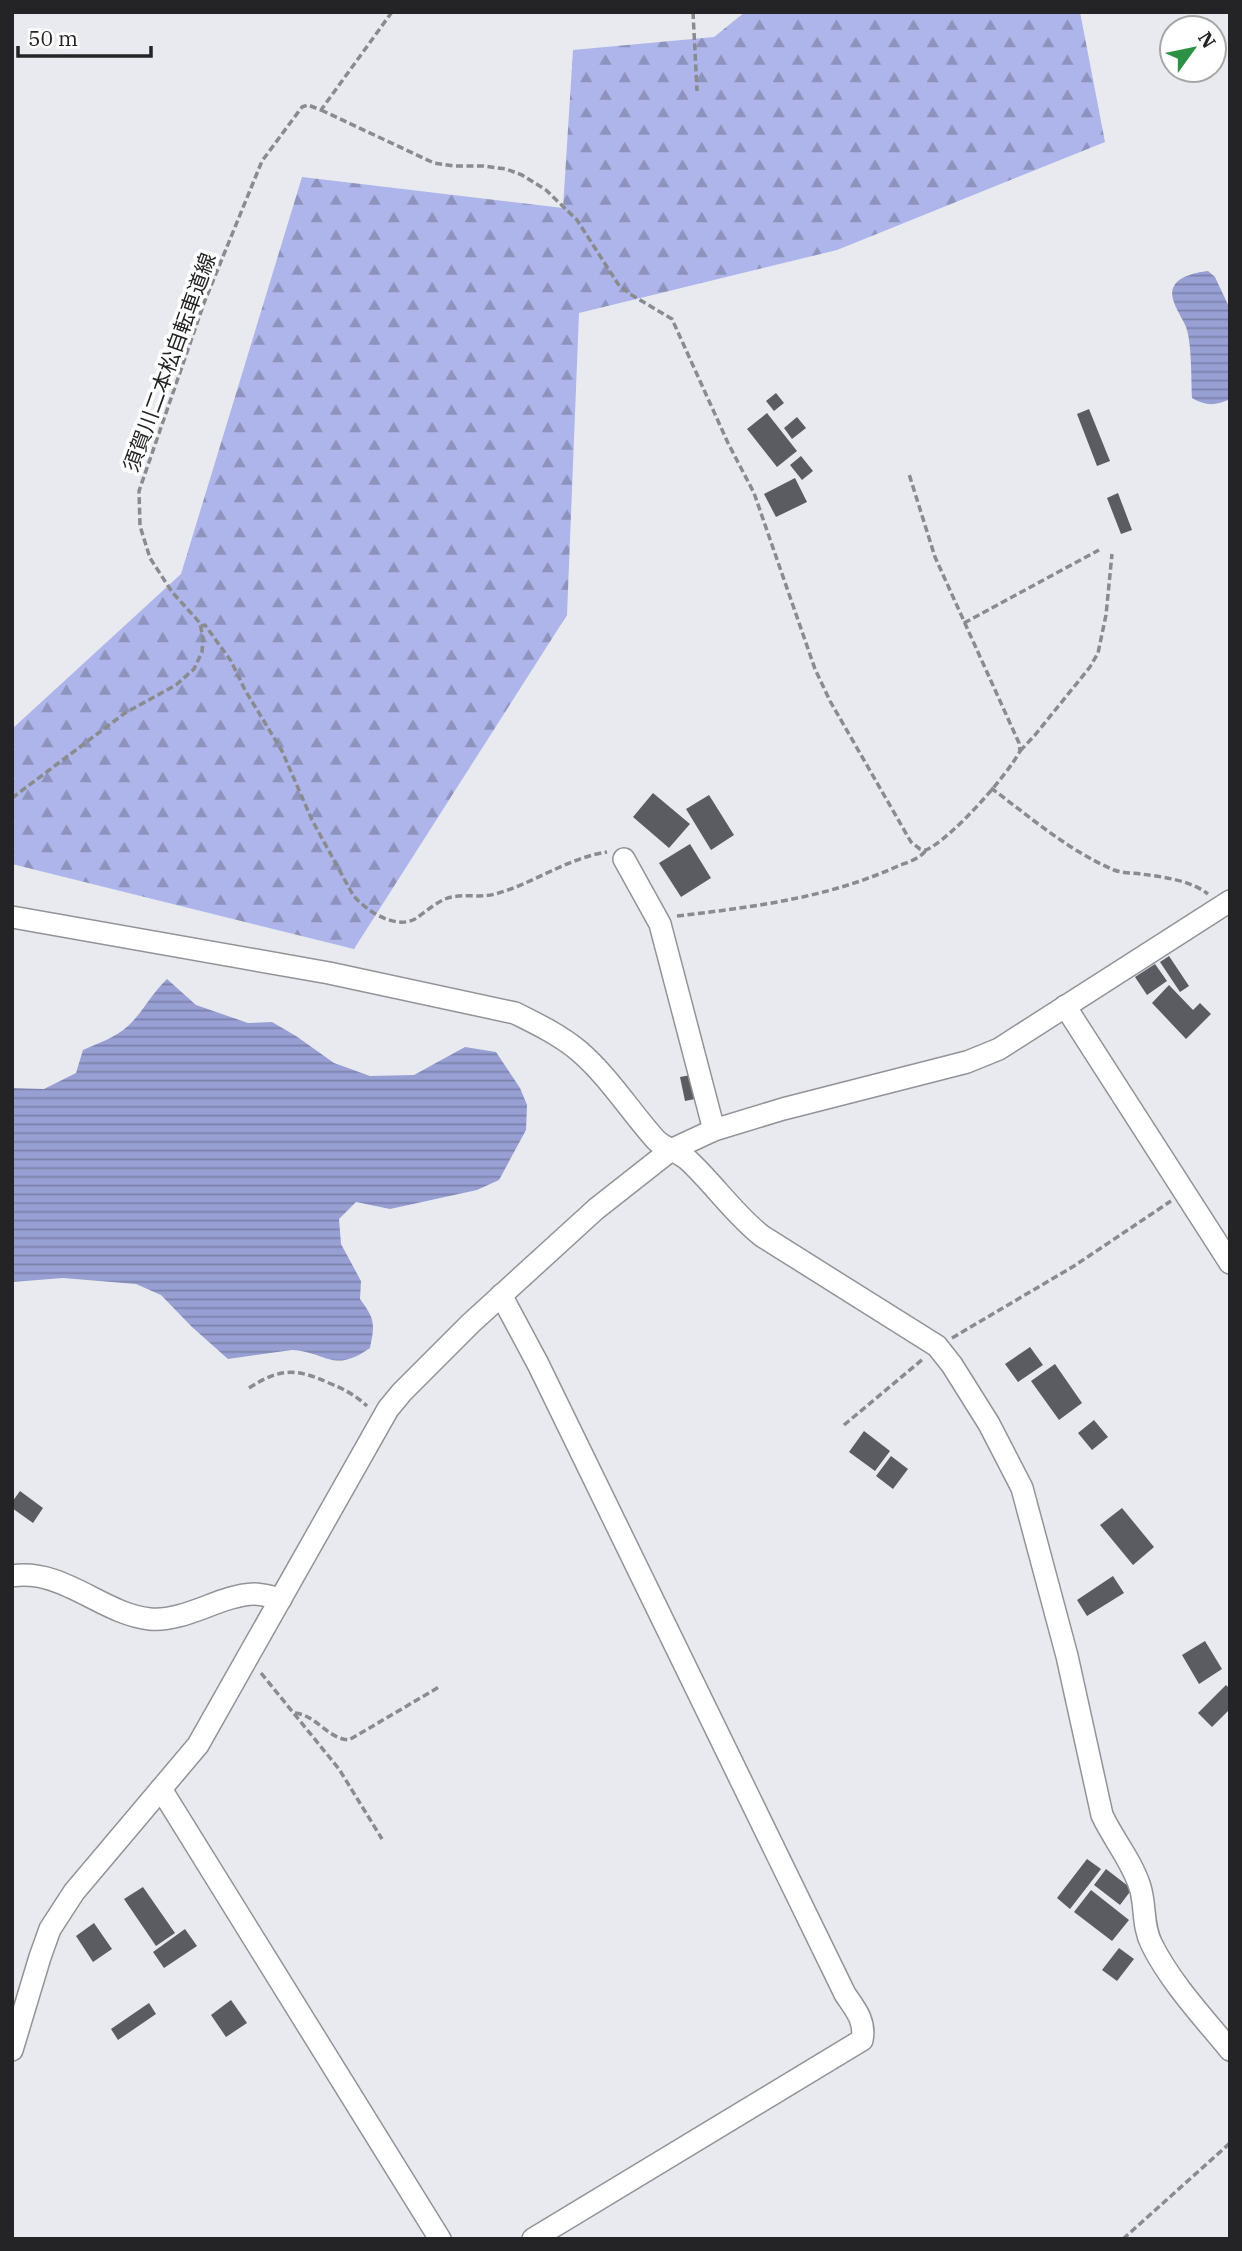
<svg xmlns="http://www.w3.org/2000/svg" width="1242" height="2251" viewBox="0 0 1242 2251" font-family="'IBM Plex Serif','Noto Sans JP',serif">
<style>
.forest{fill:url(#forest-firs)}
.water{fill:url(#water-rules)}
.building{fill:#5b5c61}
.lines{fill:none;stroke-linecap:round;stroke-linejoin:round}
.minor-casing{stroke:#929399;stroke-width:24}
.path{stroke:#8a8b8f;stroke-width:3.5;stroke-dasharray:7 3.5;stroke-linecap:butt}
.minor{stroke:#fff;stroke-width:21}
.labels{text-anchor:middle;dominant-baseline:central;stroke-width:7;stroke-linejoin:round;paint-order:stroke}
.street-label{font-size:21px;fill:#242426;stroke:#fff}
</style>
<defs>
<pattern id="forest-firs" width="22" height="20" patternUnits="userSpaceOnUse" patternTransform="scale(1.75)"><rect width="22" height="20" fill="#aeb5ea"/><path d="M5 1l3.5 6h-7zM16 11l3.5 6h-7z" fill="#8d93bd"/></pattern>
<pattern id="water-rules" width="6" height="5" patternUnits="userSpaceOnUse" patternTransform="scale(1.75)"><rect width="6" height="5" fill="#989fd3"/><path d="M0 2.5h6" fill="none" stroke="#7c81ab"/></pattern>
</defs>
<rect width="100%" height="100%" fill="#e8eaef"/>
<path class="forest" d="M 745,12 L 1080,12 L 1105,142 L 837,250 L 579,313 L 567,615 L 354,949 L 12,864 L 12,729 L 181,574 L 302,177 L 563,208 L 573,50 L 714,37 Z"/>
<g class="water">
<path d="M 1208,271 L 1215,277 L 1230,309 L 1230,399 C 1216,406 1205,406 1192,398 C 1191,379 1192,343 1186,327 C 1182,316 1167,298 1174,286 C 1179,276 1198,272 1208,271 Z"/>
<path d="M 167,979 L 196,1005 L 248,1023 L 272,1022 L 296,1036 L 334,1063 L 370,1076 L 414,1075 L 465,1047 L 496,1052 L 520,1088 L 527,1105 L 526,1130 L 499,1180 L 477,1190 L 390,1209 L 356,1202 L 339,1219 L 341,1244 L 361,1281 L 360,1299 C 375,1319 375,1324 370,1348 C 333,1374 327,1352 292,1350 L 228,1359 L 192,1327 L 161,1295 L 136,1284 L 63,1278 L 12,1282 L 12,1088 L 44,1089 L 76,1073 L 83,1050 C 98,1043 115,1038 128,1026 C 143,1012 152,993 167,979 Z"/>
</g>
<g class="building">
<path d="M 776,393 L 784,403 L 774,411 L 766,401 Z"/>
<path d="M 1089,409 L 1110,461 L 1097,466 L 1077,414 Z"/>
<path d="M 767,413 L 797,451 L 777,467 L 747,429 Z"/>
<path d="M 797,417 L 806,428 L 792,439 L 784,428 Z"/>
<path d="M 801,456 L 813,471 L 802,480 L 790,465 Z"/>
<path d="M 795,478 L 807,502 L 776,517 L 764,494 Z"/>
<path d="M 1118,493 L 1132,530 L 1121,534 L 1107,498 Z"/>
<path d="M 653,793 L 690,824 L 669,848 L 633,817 Z"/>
<path d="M 709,795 L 734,835 L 711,850 L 686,809 Z"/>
<path d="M 690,844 L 711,878 L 681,897 L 659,863 Z"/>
<path d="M 1169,956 L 1189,986 L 1180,992 L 1160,962 Z"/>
<path d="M 1155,964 L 1167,981 L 1147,995 L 1135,977 Z"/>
<path d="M 1169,985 L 1193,1010 L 1200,1003 L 1211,1014 L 1186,1039 L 1152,1003 Z"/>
<path d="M 691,1075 L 695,1099 L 685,1101 L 680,1077 Z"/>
<path d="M 1030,1347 L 1043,1365 L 1018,1382 L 1005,1364 Z"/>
<path d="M 1055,1364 L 1082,1403 L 1059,1420 L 1031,1381 Z"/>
<path d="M 1094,1420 L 1108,1437 L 1092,1450 L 1078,1433 Z"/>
<path d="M 864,1431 L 890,1451 L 875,1471 L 849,1452 Z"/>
<path d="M 891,1456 L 908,1469 L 893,1489 L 876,1476 Z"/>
<path d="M 20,1491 L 43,1508 L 33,1523 L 12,1508 L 12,1502 Z"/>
<path d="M 1122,1508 L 1154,1547 L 1133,1565 L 1100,1525 Z"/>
<path d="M 1113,1576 L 1124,1593 L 1087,1616 L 1077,1600 Z"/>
<path d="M 1205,1641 L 1222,1669 L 1199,1684 L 1182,1655 Z"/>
<path d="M 1226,1685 L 1230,1689 L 1230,1709 L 1212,1727 L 1198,1713 Z"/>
<path d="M 1087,1859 L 1101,1869 L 1070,1909 L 1057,1898 Z"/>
<path d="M 1106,1869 L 1132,1889 L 1120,1905 L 1094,1885 Z"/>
<path d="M 143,1887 L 175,1933 L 156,1946 L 124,1899 Z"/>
<path d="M 1091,1890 L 1129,1920 L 1112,1941 L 1074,1912 Z"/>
<path d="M 94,1923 L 112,1949 L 93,1962 L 76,1936 Z"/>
<path d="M 185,1929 L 197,1946 L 164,1968 L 153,1952 Z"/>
<path d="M 1119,1948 L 1134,1959 L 1117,1981 L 1102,1970 Z"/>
<path d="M 231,2000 L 247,2023 L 226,2037 L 211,2015 Z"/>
<path d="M 149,2003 L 156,2014 L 118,2040 L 111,2029 Z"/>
</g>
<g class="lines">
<defs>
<g id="minor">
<path d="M 624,859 L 660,924 L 714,1130"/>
<path d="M 12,917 L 329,973 L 515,1013 C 537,1024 560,1035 579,1051 C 609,1077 630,1111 656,1140 C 665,1149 678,1151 688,1160 C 714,1184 734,1214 762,1236 L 937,1346 L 952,1365 L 989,1424 L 1022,1488 L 1067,1656 L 1102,1815 C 1113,1839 1132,1861 1140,1887 C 1146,1906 1142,1926 1152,1945 C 1171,1983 1203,2017 1230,2050"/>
<path d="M 1065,1006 L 1230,1263"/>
<path d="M 501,1295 L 538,1364 L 845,1994 C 855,2009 866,2021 862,2040 L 533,2239"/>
<path d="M 12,1576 C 63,1568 102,1614 150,1619 C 186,1622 220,1595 254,1594 C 263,1594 272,1597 281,1599"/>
<path d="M 161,1789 L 440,2239"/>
<path d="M 12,2050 L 40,1957 L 50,1929 L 74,1892 L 198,1745 L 388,1409 L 402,1392 L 471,1323 L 596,1209 L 671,1150 L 714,1130 L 783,1109 L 967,1062 L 999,1049 L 1230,901"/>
</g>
</defs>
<use href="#minor" class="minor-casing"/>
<g class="path">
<path d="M 693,12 L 697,91"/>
<path d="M 12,13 L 13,12"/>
<path d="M 321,110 L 434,163 L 454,166 L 483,166 L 506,169 L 522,175 L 546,190 L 577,220 L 618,284 L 630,294 L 672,319 L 728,443 L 754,493 L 815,669 L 830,701 L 911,842 L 920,849 L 926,850 C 951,839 1007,776 1020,751 L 1019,743 L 935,557 L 909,474"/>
<path d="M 964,623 L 1099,550"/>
<path d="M 201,626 L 205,625 L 231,661 L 245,690 L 282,751 L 312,820 L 353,895 C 365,910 395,930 415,919 C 426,912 439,899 452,897 C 466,894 481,898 495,894 C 533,884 567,858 607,852"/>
<path d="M 1020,751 L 1035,735 L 1090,667 L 1098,653 L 1106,615 L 1112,554"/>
<path d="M 991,788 C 1030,817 1069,851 1114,870 C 1122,873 1132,873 1141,874 C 1163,877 1190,880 1208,894"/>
<path d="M 12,798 L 125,713 L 176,685 L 194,669 L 202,652 L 203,638 L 200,623 L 172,592 L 150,558 L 140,526 L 139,491 L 204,303 L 262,161 L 302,107 L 308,105 L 321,110 L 392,12"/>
<path d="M 677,916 C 753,907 828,898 898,866 C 908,862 920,859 926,850"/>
<path d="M 952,1338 L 1074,1266 L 1171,1201"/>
<path d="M 249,1388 C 280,1368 296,1368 329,1383 C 344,1389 355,1395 367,1406"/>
<path d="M 844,1425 L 923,1359"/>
<path d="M 261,1673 L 339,1769 L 382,1839"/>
<path d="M 295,1713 C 316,1715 328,1739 349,1740 L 439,1687"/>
<path d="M 1123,2239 L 1230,2143"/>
</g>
<use href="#minor" class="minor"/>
</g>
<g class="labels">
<g class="street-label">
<text transform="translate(169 362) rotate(-70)">須賀川二本松自転車道線</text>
</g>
</g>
<rect width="1242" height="2251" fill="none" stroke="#242426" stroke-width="28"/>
<g transform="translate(1193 49) rotate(57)"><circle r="33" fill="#ffffff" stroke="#a7a7a8" stroke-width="2"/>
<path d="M0-5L12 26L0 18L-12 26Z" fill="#2c9045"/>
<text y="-10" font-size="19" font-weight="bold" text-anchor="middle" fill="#242426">N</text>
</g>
<path d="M18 46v10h133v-10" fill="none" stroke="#242426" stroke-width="3.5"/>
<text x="28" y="46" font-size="21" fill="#242426" stroke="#ffffff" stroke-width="5" paint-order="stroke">50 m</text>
</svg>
